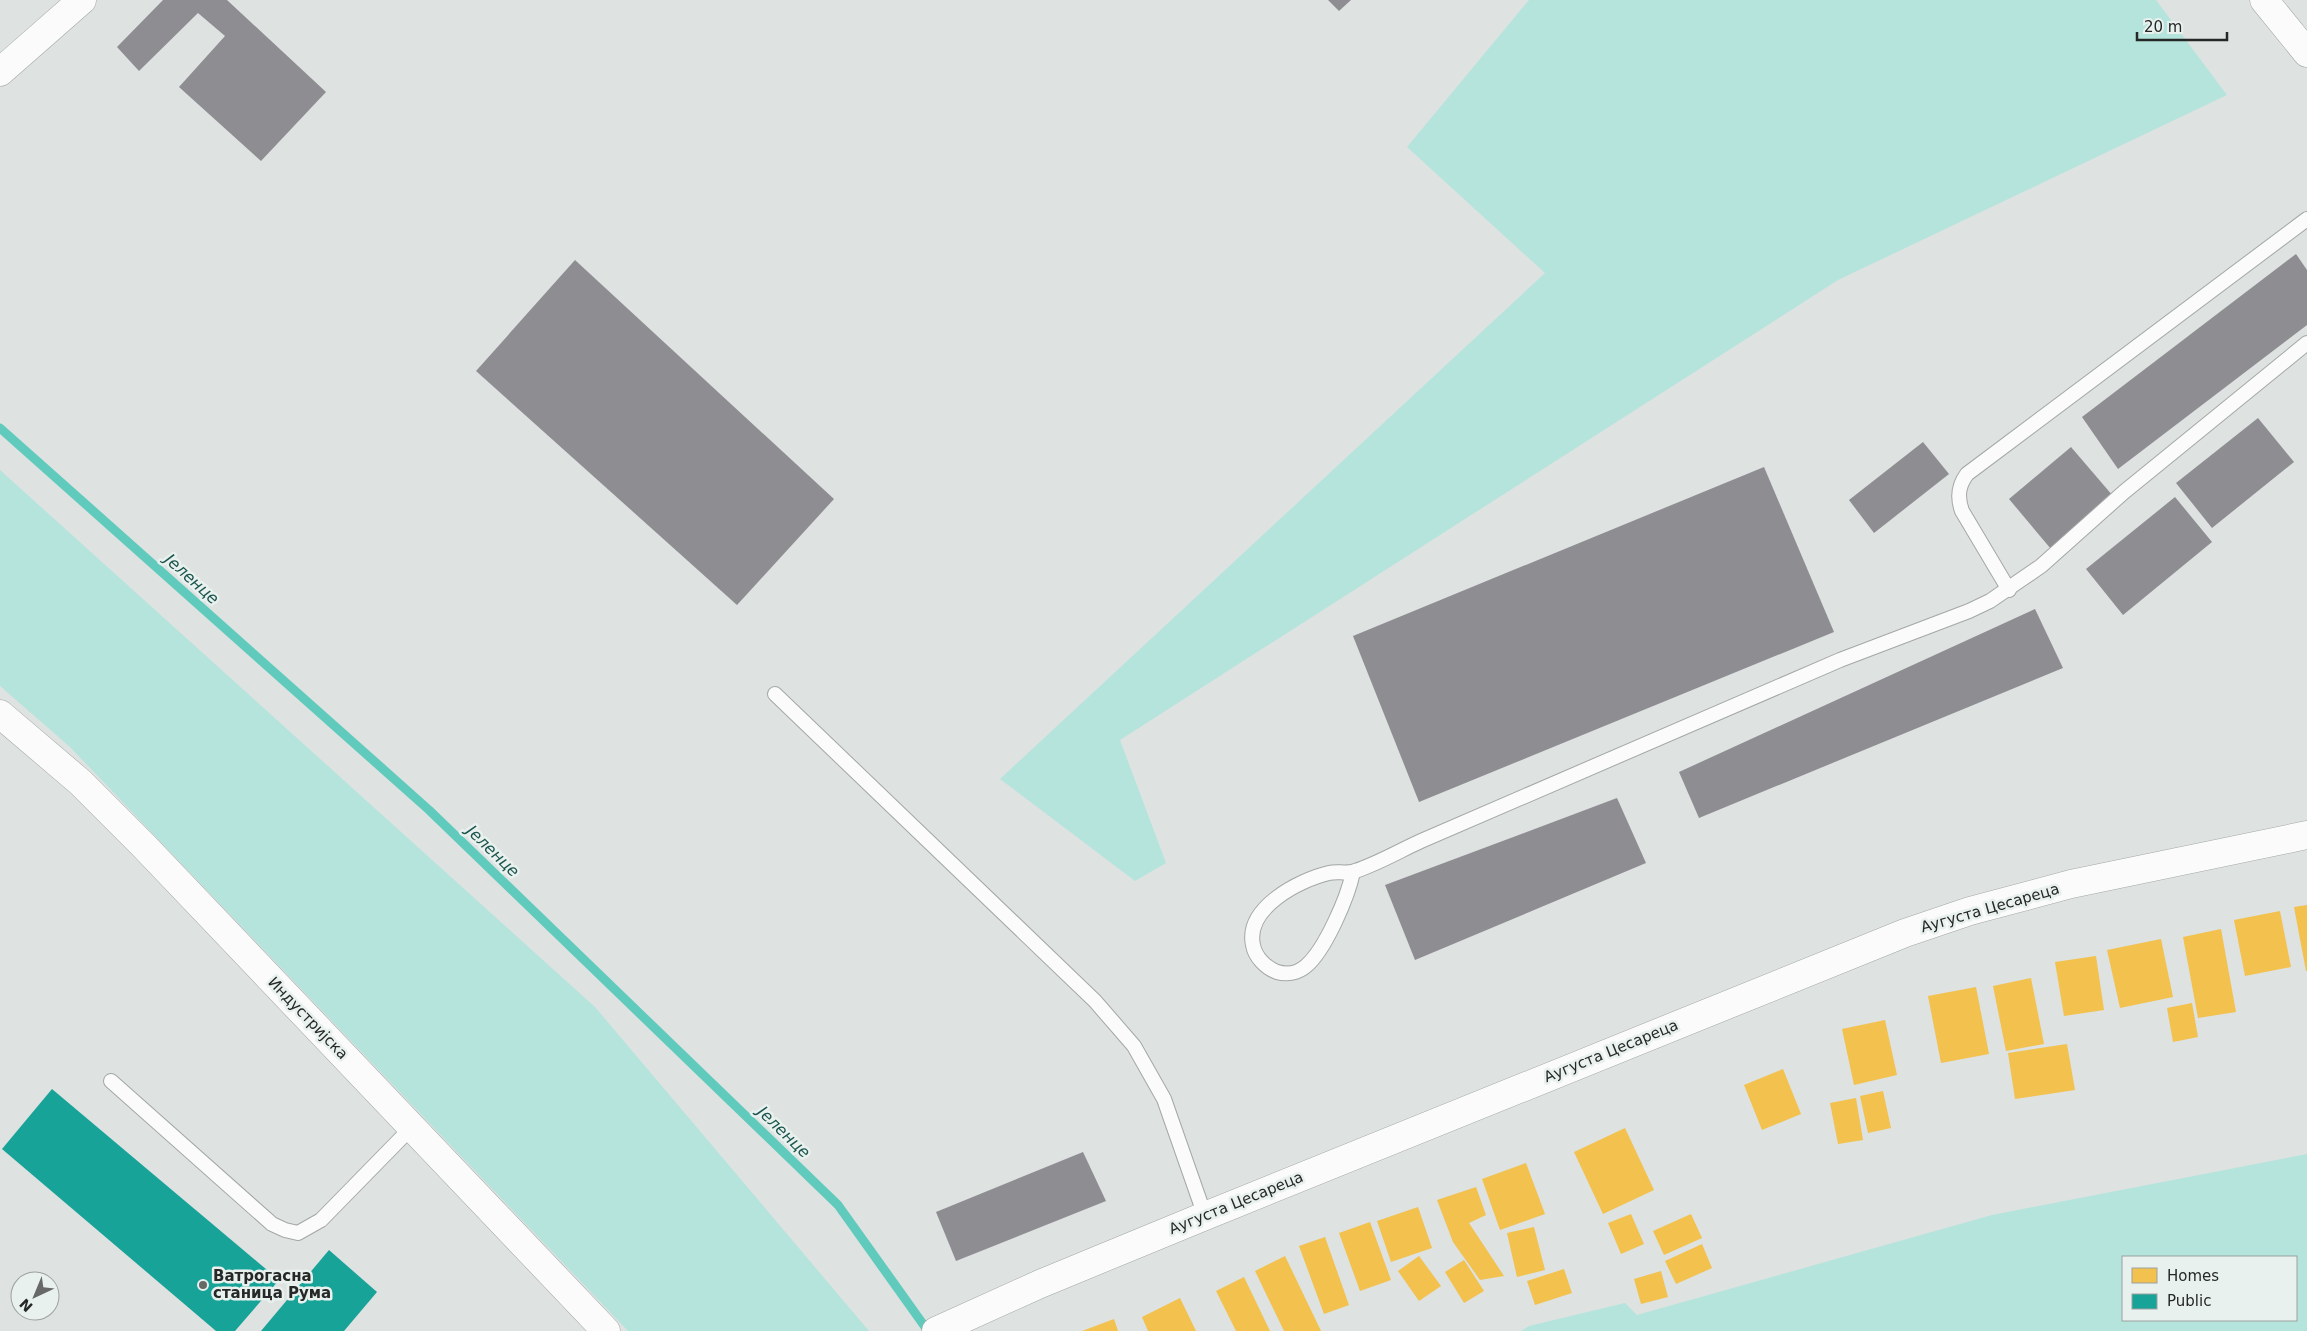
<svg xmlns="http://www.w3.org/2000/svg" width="2307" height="1331" viewBox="0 0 2307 1331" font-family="'DejaVu Sans',sans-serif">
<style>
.green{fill:#b5e4dc;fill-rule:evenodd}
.homes{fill:#f2c14e}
.public{fill:#17a398}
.industry{fill:#8d8d92}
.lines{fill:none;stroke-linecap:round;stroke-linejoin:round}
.stream{stroke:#60cbbd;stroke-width:9}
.service-casing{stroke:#a3a7a6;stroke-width:16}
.minor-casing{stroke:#a3a7a6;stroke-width:29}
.secondary-casing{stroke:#a3a7a6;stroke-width:29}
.service{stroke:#fafbfa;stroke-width:14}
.minor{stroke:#fafbfa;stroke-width:28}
.secondary{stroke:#fafbfa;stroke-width:28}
.poi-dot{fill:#666968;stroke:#e9f1ef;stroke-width:2}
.labels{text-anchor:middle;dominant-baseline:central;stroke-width:5;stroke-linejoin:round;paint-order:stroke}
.street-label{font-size:15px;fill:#252827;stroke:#e9f1ef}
.poi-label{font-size:15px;font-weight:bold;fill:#252827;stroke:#e9f1ef;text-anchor:start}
.water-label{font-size:16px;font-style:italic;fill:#1a544c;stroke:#e9f1ef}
</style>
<rect width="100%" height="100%" fill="#dee2e1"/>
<g class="green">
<path d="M 1529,0 L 2156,0 L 2227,95 L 1838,280 L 1120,740 L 1166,863 L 1135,881 L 1000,779 L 1545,273 L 1407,147 Z"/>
<path d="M 0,470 L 595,1007 L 869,1331 L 628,1331 L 70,747 L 0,686 Z"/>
<path d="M 2307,1154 L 2307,1331 L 1521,1331 L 1529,1326 L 1625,1303 L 1637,1315 L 1992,1215 ZM 2296,1257 L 2296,1320 L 2123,1320 L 2123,1257 Z"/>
</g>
<g class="homes">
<path d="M 2307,905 L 2307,971 L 2306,971 L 2294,907 Z"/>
<path d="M 2280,911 L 2291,967 L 2245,976 L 2234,920 Z"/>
<path d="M 2221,929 L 2236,1012 L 2198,1018 L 2183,937 Z"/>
<path d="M 2161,939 L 2173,997 L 2120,1008 L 2107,950 Z"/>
<path d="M 2096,956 L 2104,1010 L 2064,1016 L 2055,962 Z"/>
<path d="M 2031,978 L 2044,1044 L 2006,1051 L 1993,986 Z"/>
<path d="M 1976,987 L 1989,1054 L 1941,1063 L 1928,996 Z"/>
<path d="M 2192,1003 L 2198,1037 L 2173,1042 L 2167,1008 Z"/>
<path d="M 1885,1020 L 1897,1075 L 1854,1085 L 1842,1029 Z"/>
<path d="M 2067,1044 L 2075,1090 L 2015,1099 L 2008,1053 Z"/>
<path d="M 1783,1069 L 1801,1114 L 1762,1130 L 1744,1085 Z"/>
<path d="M 1883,1091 L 1891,1128 L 1868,1133 L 1860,1096 Z"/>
<path d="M 1856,1098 L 1863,1140 L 1838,1144 L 1830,1103 Z"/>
<path d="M 1625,1128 L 1654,1190 L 1603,1214 L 1574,1152 Z"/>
<path d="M 1526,1163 L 1545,1214 L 1500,1230 L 1482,1179 Z"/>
<path d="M 1476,1187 L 1486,1215 L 1469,1223 L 1504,1276 L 1480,1280 L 1453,1242 L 1437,1200 Z"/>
<path d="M 1418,1207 L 1432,1248 L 1391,1262 L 1377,1221 Z"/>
<path d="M 1631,1214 L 1644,1244 L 1621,1254 L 1608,1223 Z"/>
<path d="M 1691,1214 L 1702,1238 L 1664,1255 L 1653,1231 Z"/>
<path d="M 1370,1222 L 1391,1280 L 1360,1291 L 1339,1233 Z"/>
<path d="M 1534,1227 L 1545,1270 L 1517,1277 L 1507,1233 Z"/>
<path d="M 1325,1237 L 1349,1305 L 1324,1314 L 1299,1246 Z"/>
<path d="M 1702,1244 L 1712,1268 L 1676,1284 L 1665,1261 Z"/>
<path d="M 1285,1256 L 1321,1331 L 1284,1331 L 1255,1271 Z"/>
<path d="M 1419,1256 L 1441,1286 L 1419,1301 L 1398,1271 Z"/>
<path d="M 1464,1260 L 1484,1291 L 1464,1303 L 1445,1272 Z"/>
<path d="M 1564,1269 L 1572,1293 L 1535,1305 L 1527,1281 Z"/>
<path d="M 1661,1271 L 1668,1297 L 1641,1304 L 1634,1279 Z"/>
<path d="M 1244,1277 L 1270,1331 L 1236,1331 L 1216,1291 Z"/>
<path d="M 1180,1298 L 1196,1331 L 1148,1331 L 1142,1317 Z"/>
<path d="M 1114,1319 L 1118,1331 L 1082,1331 Z"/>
</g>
<g class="public">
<path d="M 52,1089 L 279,1280 L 235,1331 L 216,1331 L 2,1149 Z"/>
<path d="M 329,1250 L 377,1292 L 344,1331 L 261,1331 Z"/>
</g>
<g class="industry">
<path d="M 163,0 L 227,0 L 326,92 L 261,161 L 179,87 L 225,36 L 198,13 L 139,71 L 117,47 Z"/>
<path d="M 1328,0 L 1351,0 L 1339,11 Z"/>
<path d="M 2296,254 L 2307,270 L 2307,325 L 2118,469 L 2082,417 Z"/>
<path d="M 575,260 L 834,499 L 737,605 L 476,371 Z"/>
<path d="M 2258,418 L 2294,462 L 2212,528 L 2176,483 Z"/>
<path d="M 1923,442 L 1949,474 L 1874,533 L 1849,500 Z"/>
<path d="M 2071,447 L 2113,496 L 2051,549 L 2009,499 Z"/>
<path d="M 1764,467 L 1834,632 L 1419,802 L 1353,636 Z"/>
<path d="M 2175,497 L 2212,542 L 2123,615 L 2086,569 Z"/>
<path d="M 2035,609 L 2063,668 L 1699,818 L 1679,772 Z"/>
<path d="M 1617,798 L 1646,863 L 1415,960 L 1385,885 Z"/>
<path d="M 1083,1152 L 1106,1201 L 956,1261 L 936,1212 Z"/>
</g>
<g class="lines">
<path class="stream" d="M 0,428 L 429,810 L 838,1205 L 928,1331"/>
<defs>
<g id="service">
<path d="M 2009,590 L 1962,511 C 1957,497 1958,486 1967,474 L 2307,219"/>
<path d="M 775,694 L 1095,1001 L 1134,1046 L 1164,1099 L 1205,1216"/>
<path d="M 1353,872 C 1348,897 1325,950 1306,966 C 1298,973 1287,975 1277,972 C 1266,968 1255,957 1253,945 C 1245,908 1299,880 1329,873 C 1337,871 1347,874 1355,871 C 1377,864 1399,851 1421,841 L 1840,660 L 1969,611 L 1990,601 L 2041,566 L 2124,492 L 2307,343"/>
<path d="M 111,1081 L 272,1224 L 285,1230 L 298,1233 L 321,1220 L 412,1127"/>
</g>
<g id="minor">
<path d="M 2264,0 L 2307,53"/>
<path d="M 936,1331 L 1040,1284 L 1205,1216 L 1905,933 L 1970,911 L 2071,884 L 2307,835"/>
</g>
<g id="secondary">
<path d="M 0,72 L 82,0"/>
<path d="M 0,714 L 80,782 L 144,846 L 606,1331"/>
</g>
</defs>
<use href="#service" class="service-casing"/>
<use href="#minor" class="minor-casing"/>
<use href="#secondary" class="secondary-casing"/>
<use href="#service" class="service"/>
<use href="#minor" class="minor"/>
<use href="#secondary" class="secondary"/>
</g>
<circle class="poi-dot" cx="203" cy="1285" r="5"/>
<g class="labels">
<g class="street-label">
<text transform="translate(1990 908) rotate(-16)">Аугуста Цесареца</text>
<text transform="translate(308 1018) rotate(46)">Индустријска</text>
<text transform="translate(1611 1051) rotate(-22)">Аугуста Цесареца</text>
<text transform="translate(1236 1203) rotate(-22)">Аугуста Цесареца</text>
</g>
<g class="poi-label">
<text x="213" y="1276">Ватрогасна<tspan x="213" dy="17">станица Рума</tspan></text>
</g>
<g class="water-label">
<text transform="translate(192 579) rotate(42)">Јеленце</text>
<text transform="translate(493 851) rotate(44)">Јеленце</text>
<text transform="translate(784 1132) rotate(44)">Јеленце</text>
</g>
</g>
<rect x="2122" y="1256" width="175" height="65" fill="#e9f1ef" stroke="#9ba19f"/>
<rect x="2132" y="1268" width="25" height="15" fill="#f2c14e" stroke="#9ba19f"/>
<text x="2167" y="1281" font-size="15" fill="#252827">Homes</text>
<rect x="2132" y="1294" width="25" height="15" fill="#17a398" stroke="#9ba19f"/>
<text x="2167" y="1306" font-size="15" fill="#252827">Public</text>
<g transform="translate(35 1296) rotate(224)"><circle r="24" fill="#e9f1ef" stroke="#9ba19f"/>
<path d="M0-4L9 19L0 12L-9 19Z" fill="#666968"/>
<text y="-8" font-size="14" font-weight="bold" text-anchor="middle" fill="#252827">N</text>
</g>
<path d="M2137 32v8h90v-8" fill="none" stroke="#252827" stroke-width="2.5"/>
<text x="2144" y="32" font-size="15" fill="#252827" stroke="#e9f1ef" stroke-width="4" paint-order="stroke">20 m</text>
</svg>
